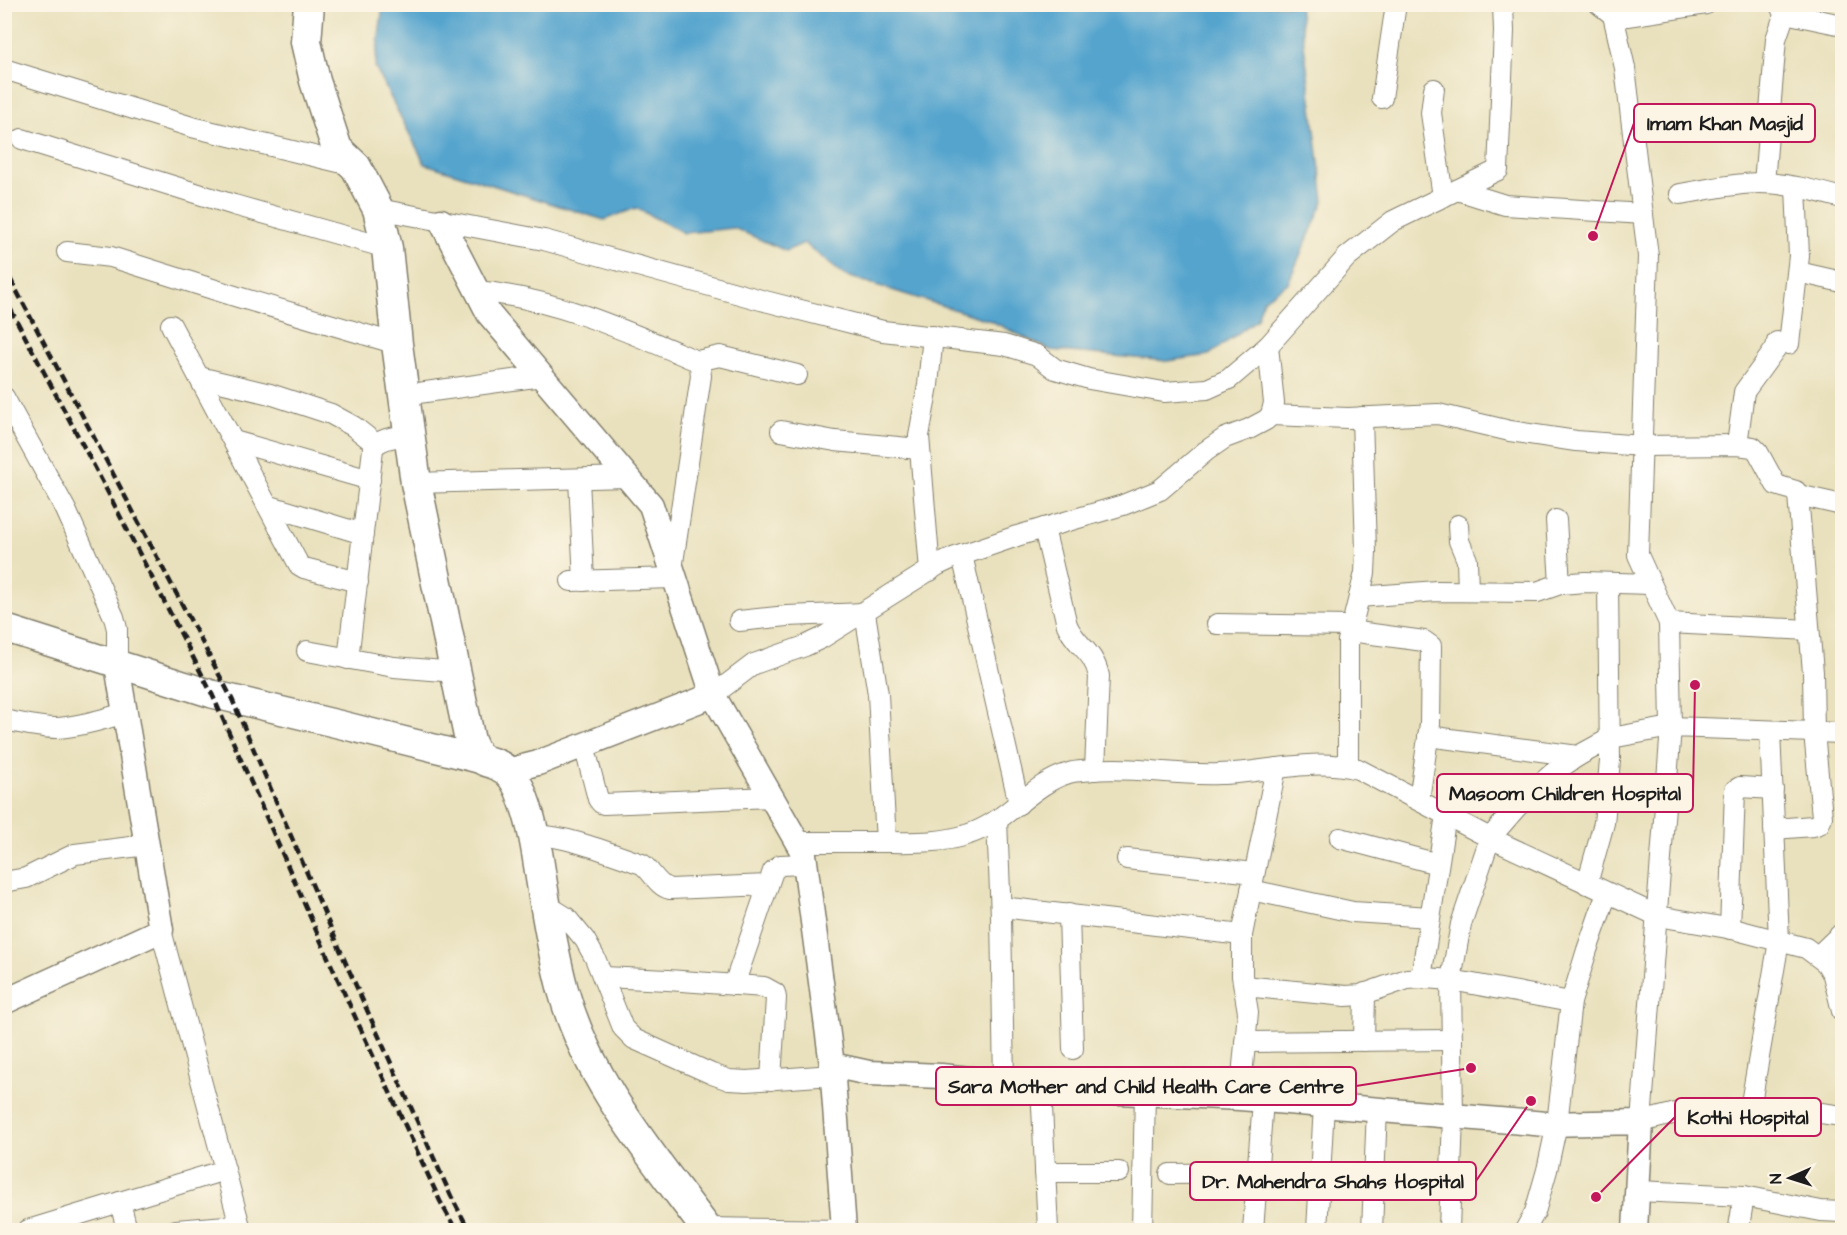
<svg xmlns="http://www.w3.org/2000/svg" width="1847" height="1235" viewBox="0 0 1847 1235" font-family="'Architects Daughter',sans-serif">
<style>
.water{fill:#54a4ce;stroke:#386075;stroke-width:1.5}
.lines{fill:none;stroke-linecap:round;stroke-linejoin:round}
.minor-casing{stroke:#827e6c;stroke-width:22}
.tertiary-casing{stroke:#827e6c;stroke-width:27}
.secondary-casing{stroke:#827e6c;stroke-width:30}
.primary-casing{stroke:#827e6c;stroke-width:33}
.minor{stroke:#fff;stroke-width:20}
.tertiary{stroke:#fff;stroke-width:24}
.secondary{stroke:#fff;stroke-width:27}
.primary{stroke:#fff;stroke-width:30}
.rail{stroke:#1c1c1c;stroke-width:4.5;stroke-dasharray:9 4.5;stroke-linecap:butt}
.leader{fill:none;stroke:#c2185b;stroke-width:2}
.callout-dot{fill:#c2185b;stroke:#fcf5e5;stroke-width:2}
.callout{fill:#fcf5e5;stroke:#c2185b;stroke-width:2}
.callout-label{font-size:20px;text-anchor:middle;font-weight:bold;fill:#1c1c1c}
</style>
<rect width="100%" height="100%" fill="#fcf5e5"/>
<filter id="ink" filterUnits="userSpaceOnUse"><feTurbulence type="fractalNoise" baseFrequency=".0167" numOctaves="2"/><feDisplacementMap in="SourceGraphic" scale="12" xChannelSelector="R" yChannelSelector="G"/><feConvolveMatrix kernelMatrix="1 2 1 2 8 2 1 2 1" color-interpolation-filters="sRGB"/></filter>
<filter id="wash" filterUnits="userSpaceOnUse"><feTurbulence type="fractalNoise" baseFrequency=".008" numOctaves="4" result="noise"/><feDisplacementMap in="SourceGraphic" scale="24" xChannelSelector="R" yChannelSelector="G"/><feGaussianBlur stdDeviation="1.35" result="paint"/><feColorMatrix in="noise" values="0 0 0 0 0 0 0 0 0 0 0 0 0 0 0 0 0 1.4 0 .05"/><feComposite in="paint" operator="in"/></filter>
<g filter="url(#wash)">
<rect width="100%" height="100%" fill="#e9e1bd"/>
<path class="water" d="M 383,5 L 1299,5 L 1324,201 L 1288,283 L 1263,300 L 1257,319 L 1209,355 L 1167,361 L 1050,350 L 991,321 L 844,275 L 804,243 L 786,251 L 734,228 L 684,233 L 636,208 L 604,220 L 425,164 L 375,67 Z"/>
</g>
<g filter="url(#ink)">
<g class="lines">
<defs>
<g id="minor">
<path d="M 1599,4 L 1613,15 L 1627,16 L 1706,4"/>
<path d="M 1780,4 L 1782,10 L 1785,13 L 1842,25"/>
<path d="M 4,69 L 192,127 L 351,165"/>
<path d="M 1434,89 L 1431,113 L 1443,197"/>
<path d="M 1382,98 L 1396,4"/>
<path d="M 22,139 L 234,205 L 387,248"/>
<path d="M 1764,183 L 1776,39 L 1785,13"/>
<path d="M 1457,190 L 1505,205 L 1643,214"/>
<path d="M 1680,194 C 1704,190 1736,183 1760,183 C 1787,183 1816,191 1842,198"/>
<path d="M 378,209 L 544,240 L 761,300 L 883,331 L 1004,345 L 1037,355 L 1055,369 L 1089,379 L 1164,392 L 1207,389 L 1229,379 L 1268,346 L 1347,257 L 1393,221 L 1498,170 L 1504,31 L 1503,4"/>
<path d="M 67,252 L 111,257 L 238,297 L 397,344"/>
<path d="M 1798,272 L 1842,282"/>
<path d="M 477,291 C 554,298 627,331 697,361 L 700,366 L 701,376 L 672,569"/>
<path d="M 171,325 L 299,565 L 304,568 L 358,582"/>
<path d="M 1789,344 L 1799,256 L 1796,187"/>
<path d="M 697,361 L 720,356 L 797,375"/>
<path d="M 199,377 L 270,394 L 331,414 L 353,426 L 376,444"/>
<path d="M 404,395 L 542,376"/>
<path d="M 4,397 L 66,510 L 114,617 L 117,629 L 117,665"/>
<path d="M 1271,415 L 1348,418 L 1438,414 L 1510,431 L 1576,441 L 1642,446 L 1737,445 L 1753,447 L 1758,452 L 1776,485 L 1796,491 L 1798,495 L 1813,672 L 1814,732 L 1822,817 L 1819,824 L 1813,826 L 1774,829"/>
<path d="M 781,431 L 835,441 L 919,449"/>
<path d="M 234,441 L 370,480"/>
<path d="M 1737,445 L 1744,392 L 1776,348 L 1777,342"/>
<path d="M 579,479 L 584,581"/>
<path d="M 416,483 L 627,477"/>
<path d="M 1798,495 L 1842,505"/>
<path d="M 267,505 L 363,534"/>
<path d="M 1556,520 L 1560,584"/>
<path d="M 1458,525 L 1459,541 L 1467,560 L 1468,591"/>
<path d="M 1044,528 L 1067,625 C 1077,648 1093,649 1099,676 L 1095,770"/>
<path d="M 962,555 L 1019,804"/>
<path d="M 930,571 L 919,436 L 928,385 L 933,336"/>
<path d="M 571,581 L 674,578"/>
<path d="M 1359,597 L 1437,591 L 1537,592 L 1560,584 L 1585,582 L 1651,584"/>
<path d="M 739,621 L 787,616 L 865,613 L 878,694 L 886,842"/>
<path d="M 1669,623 L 1809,630"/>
<path d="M 1217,624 L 1351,626"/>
<path d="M 1350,631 L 1424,641 L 1431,646 L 1430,724 L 1419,800"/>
<path d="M 307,651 L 394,667 L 456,672"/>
<path d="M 348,659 L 373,449 C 379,437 398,437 410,435"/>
<path d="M 713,695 L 754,664 L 805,646 L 822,638 L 938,565 L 953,558 L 1017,536 L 1123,505 L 1160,490 L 1206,451 L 1225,438 L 1249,429 L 1266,420 L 1271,415 L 1274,403 L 1268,346"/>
<path d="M 4,720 C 21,723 39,728 56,728 C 79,727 103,719 125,713"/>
<path d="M 1842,733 L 1671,727 L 1641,1122 L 1680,1112 L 1720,1110 L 1793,1109 L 1842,1116"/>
<path d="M 1428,736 L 1578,756"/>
<path d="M 584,745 L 598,799 L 601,803 L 604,804 L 772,797"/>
<path d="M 1348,766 L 1348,641 L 1365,573 L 1366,551 L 1362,417"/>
<path d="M 997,820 L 1001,916 L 1004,1082"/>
<path d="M 534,836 C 561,833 615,855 642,864 C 652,871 657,886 670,889 L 768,885"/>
<path d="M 1340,838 L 1438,864"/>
<path d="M 797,842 C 824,842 852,842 879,842 C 909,842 941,844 969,834 C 1007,822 1031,784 1069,773 C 1076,771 1085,771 1092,770 C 1134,766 1176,776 1219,774 C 1266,773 1311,757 1358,769 L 1490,838 L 1658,916 L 1733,929 L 1806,948 L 1826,963 L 1833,975 L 1842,1011"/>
<path d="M 1127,859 L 1254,873"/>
<path d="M 4,882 L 26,878 L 75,854 L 147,845"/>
<path d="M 1587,884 L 1604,823 L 1610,761 L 1608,583"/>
<path d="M 1251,890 L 1353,912 L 1430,917"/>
<path d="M 545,904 L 566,917 L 585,940 L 595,958 L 623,1028 L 634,1039 L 712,1074 L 729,1080 L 747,1081 L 833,1075"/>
<path d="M 1001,907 L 1242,935"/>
<path d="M 1069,914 L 1073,1049"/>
<path d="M 1730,929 L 1735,790 L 1740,787 L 1773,789"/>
<path d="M 161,930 L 241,1230"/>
<path d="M 1818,956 L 1842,933"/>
<path d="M 603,977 L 668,980 L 764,987 L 775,993 L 776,998 L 771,1080"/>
<path d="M 1421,978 L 1446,815"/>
<path d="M 734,985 L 773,871 L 780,865 L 805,864"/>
<path d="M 1244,986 L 1346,996 L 1361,995 L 1407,979 L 1426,978 L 1451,980 L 1571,1002"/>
<path d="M 1364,1041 L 1365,993"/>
<path d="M 1245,1042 L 1452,1040"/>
<path d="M 1041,1086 L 1048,1230"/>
<path d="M 1240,1098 L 1248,1012 L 1242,976 L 1242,935 L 1276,768"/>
<path d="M 1750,1109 L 1779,941 L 1770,731"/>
<path d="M 1045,1172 L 1119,1172"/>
<path d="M 1170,1174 L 1258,1173"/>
<path d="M 1638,1191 L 1744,1196 L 1821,1211 L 1842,1212"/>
<path d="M 120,1202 L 127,1230"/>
<path d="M 706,1228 L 844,1230"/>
<path d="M 28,1230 L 225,1170"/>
<path d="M 176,1230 L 239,1225"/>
<path d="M 1142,1230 L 1145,1093"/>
<path d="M 1253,1230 L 1263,1100"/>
<path d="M 1317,1230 L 1324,1105"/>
<path d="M 1372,1230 L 1377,1109"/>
<path d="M 1449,1230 L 1453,1116 L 1451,980 L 1461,924 L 1490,838 L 1516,808 L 1538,786 L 1554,772 L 1578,756 L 1611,738 L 1671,727 L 1669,623 L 1638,555 L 1648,256 L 1625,68 L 1613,15"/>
<path d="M 1525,1230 L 1535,1212 L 1547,1170 L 1557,1124 L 1571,1002 L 1587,950 L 1607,893"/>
<path d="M 1741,1230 L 1739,1227 L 1744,1196"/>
</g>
<g id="tertiary">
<path d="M 441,221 L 489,314 L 651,505 L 713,695 L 804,854 L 832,1065 L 844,1230"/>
<path d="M 507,771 L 538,763 L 713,695"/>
<path d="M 4,1002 L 161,930 L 117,665"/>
<path d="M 832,1065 L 869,1073 L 941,1076 L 1079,1090 L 1240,1098 L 1546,1124 L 1641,1122 L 1635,1230"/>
</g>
<path id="secondary" d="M 4,628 L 212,694 L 342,725 L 482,760"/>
<path id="primary" d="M 309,4 L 306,42 L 315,81 L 337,149 L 356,167 L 378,209 L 387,248 L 397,344 L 416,483 L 470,741 C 482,770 490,756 507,771 C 515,778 520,789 523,798 C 533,824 537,851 541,878 C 547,916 553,953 563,990 C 588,1082 652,1155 707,1230"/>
</defs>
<use href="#minor" class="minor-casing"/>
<use href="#tertiary" class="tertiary-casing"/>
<use href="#secondary" class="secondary-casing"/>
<use href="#primary" class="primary-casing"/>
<use href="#minor" class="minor"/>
<use href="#tertiary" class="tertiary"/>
<use href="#secondary" class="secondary"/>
<use href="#primary" class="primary"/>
<g class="rail">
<path d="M 4,267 L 232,699 L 348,968 L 451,1196 L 469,1230"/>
<path d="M 4,297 L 102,481 L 212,694 L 334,971 L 440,1201 L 456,1230"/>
</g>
</g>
</g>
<path class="leader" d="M1593 236L1634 123M1695 685L1693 793M1471 1068L1356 1086M1596 1197L1675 1117M1531 1101L1476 1181"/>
<g class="callout-dot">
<circle cx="1593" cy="236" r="6"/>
<circle cx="1695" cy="685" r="6"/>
<circle cx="1471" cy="1068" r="6"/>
<circle cx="1596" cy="1197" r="6"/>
<circle cx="1531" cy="1101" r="6"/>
</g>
<g class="callout">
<rect x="1634" y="104" width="181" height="38" rx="6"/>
<rect x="1437" y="774" width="256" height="38" rx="6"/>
<rect x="936" y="1067" width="420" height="38" rx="6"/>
<rect x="1675" y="1098" width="146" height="38" rx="6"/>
<rect x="1190" y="1162" width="286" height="38" rx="6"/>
</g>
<g class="callout-label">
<text x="1725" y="130">Imam Khan Masjid</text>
<text x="1565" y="800">Masoom Children Hospital</text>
<text x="1146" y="1093">Sara Mother and Child Health Care Centre</text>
<text x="1748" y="1124">Kothi Hospital</text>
<text x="1333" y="1188">Dr. Mahendra Shahs Hospital</text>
</g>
<rect width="1847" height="1235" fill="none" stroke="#fcf5e5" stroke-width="24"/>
<g transform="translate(1790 1178) rotate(267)" stroke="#fcf5e5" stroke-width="4.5" paint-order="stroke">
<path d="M0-4.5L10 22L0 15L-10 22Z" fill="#1c1c1c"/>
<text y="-9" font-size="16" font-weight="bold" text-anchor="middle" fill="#1c1c1c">N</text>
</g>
</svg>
